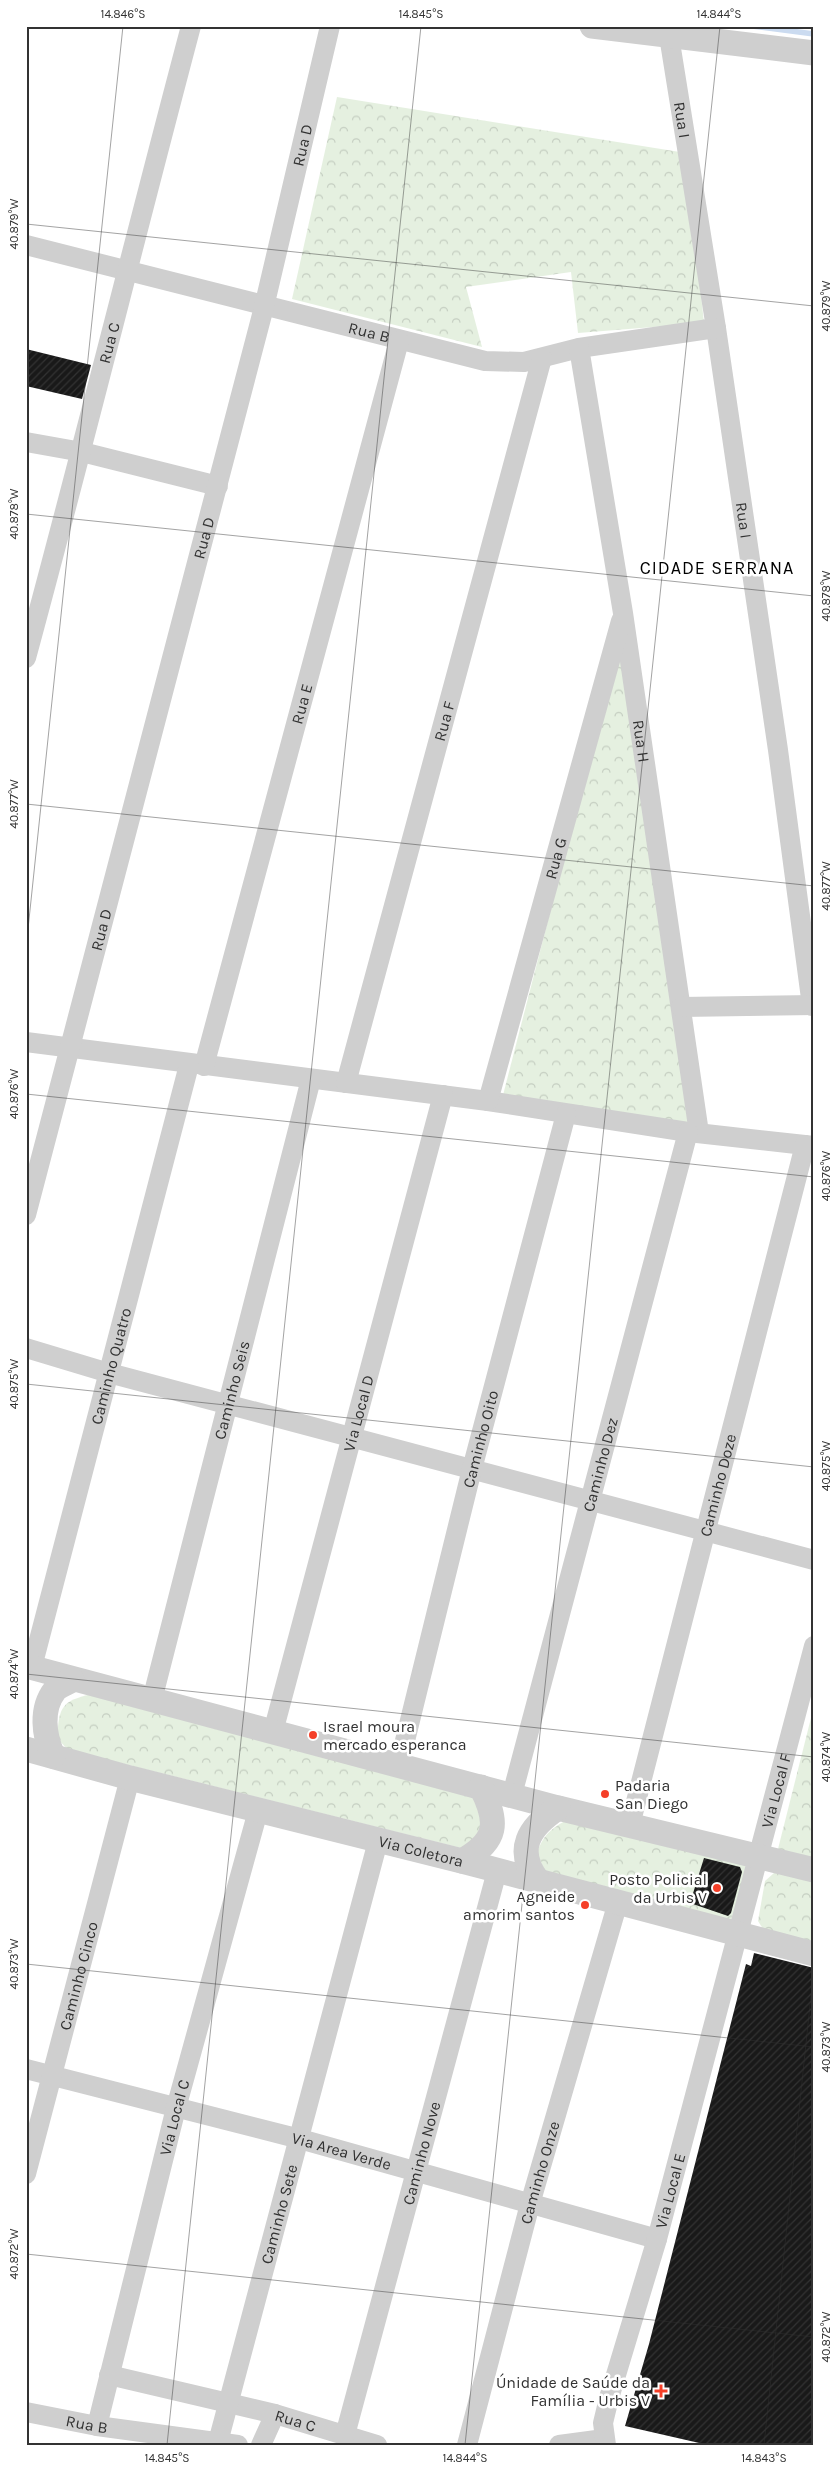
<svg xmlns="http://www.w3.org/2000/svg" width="840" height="2471" viewBox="0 0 840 2471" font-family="Karla,sans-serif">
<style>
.park{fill:url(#park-crowns)}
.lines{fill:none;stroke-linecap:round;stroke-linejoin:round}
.stream{stroke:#cbdbf0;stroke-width:5.5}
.building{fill:url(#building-hatch)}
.minor{stroke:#cfcfcf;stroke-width:20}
.tertiary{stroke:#cfcfcf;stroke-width:25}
.ticks{fill:none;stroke:#323232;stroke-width:1;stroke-opacity:0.45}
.poi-dot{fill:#f53f28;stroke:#fff;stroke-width:2}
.labels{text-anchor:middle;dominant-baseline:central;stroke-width:5;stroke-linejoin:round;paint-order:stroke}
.street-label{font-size:16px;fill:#323232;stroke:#fff}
.poi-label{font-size:16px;fill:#323232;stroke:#fff;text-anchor:end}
.neighbourhood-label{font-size:18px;letter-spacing:1px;fill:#000;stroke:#fff}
.neatline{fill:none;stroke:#323232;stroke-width:2}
.ticks-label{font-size:12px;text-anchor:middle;fill:#323232}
</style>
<defs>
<pattern id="park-crowns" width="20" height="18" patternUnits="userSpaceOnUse" patternTransform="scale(1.25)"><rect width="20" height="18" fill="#e5f0e0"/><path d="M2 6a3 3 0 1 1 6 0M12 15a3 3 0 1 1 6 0" fill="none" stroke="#c5cec1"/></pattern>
<pattern id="building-hatch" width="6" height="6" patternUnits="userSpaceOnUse" patternTransform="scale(1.25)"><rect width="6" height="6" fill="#191919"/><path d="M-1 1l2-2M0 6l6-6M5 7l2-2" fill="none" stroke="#323232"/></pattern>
</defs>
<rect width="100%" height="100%" fill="#fff"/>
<g class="park">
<path d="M 337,97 L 686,153 L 704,323 L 578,333 L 571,272 L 466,287 L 482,347 L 292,299 Z"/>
<path d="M 620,641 L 694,1127 L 502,1099 Z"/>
<path d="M 92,1694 L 471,1791 L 487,1815 L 469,1850 L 68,1750 L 57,1738 C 59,1706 62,1701 92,1694 Z"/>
<path d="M 814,1706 L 814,1858 L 778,1849 Z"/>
<path d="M 565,1821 L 745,1865 L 748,1874 L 730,1923 L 546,1874 L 537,1853 C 542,1837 550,1829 565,1821 Z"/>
<path d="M 790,1872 L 814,1879 L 814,1945 L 765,1932 L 758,1921 L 765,1881 L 774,1873 Z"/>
</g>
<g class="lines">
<path class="stream" d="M 752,26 L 814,34"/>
</g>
<g class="building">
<path d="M 26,349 L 91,365 L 82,399 L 26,386 Z"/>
<path d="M 704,1858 L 740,1867 L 742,1872 L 731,1913 L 728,1916 L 690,1903 Z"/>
<path d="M 754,1953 L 814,1968 L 814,2445 L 708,2445 L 625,2426 L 649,2344 L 746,1964 L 751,1966 Z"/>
</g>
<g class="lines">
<g class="minor">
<path id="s1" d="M 669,36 L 716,328 L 778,750 L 812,1006"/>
<path id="s2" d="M 26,245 L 485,361 L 524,362 L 579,348 L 716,328"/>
<path id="s3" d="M 579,348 L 623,613 L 699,1133"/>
<path d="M 26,442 L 82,452 L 218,486"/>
<path id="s4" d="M 26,658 C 83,448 135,237 191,26"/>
<path d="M 681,1007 L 814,1005"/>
<path d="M 26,1042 L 488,1101 L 688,1132 L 814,1146"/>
<path id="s5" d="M 204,1066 L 399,341"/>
<path id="s6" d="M 346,1083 L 542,358"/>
<path id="s7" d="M 488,1101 L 621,621"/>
<path id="s8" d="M 26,1215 L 264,307 L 330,26"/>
<path d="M 26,1348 L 109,1373 L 814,1560"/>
<path id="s9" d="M 32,1667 L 189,1065"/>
<path id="s10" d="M 152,1700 L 311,1079"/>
<path id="s11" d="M 273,1732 L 443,1095"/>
<path id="s12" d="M 399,1765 L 472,1469 L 566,1114"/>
<path id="s13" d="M 512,1795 L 688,1132"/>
<path id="s14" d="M 630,1825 L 805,1145"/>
<path id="s15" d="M 26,2069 L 300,2139 L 657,2239"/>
<path id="s16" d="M 26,2174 L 130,1778"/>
<path id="s17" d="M 109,2375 L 275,2414 L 377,2445"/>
<path id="s18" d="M 26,2412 L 97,2426 L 238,2445"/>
<path id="s19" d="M 97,2426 L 176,2108 L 258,1811"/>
<path id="s20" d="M 345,2435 L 497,1871"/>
<path id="s21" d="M 218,2442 L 378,1841"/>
<path d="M 261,2445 L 275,2414"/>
<path id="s22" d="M 467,2445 L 530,2204 L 618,1902"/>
<path d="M 559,2445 L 604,2439"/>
<path id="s23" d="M 606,2445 L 603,2423 L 609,2398 L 657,2239 L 814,1646"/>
</g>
<g class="tertiary">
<path d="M 592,26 L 814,53"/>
<path d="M 26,1666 L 558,1808 L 814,1870"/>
<path id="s24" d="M 26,1749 L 130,1778 L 462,1861 L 814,1954"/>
<path d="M 53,1756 C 44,1736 40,1709 55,1690 C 59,1686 67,1683 72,1680"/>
<path d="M 462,1861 C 498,1841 499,1822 481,1787"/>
<path d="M 538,1881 C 514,1850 529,1827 558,1808"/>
</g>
</g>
<path class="ticks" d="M 26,224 L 814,306M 26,514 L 814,596M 26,804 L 814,886M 26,948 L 123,26M 26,1094 L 814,1177M 26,1384 L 814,1467M 26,1674 L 814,1757M 26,1964 L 814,2047M 26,2254 L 814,2337M 167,2445 L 421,26M 465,2445 L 720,26M 764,2445 L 814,1967"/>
<g class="poi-dot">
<circle cx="313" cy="1735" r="5"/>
<circle cx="605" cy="1794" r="5"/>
<circle cx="717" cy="1888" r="5"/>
<circle cx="585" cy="1905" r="5"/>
<path d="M658.5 2383.5h5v5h5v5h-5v5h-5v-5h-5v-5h5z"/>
</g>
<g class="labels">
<g class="street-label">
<text stroke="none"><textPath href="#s1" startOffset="85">Rua I</textPath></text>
<text stroke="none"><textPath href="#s8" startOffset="1105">Rua D</textPath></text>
<text stroke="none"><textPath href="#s2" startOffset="354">Rua B</textPath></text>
<text stroke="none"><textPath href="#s4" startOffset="326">Rua C</textPath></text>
<text stroke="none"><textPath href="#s1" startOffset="490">Rua I</textPath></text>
<text stroke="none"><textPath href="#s8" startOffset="700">Rua D</textPath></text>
<text stroke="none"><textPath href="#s5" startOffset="375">Rua E</textPath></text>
<text stroke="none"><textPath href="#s6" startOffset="375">Rua F</textPath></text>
<text stroke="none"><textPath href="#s3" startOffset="398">Rua H</textPath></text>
<text stroke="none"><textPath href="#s7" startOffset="252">Rua G</textPath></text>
<text stroke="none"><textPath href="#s8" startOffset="295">Rua D</textPath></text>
<text stroke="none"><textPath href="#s9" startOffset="311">Caminho Quatro</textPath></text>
<text stroke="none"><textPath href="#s10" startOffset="320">Caminho Seis</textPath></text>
<text stroke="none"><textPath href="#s11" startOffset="330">Via Local D</textPath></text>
<text stroke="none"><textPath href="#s12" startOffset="336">Caminho Oito</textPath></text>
<text stroke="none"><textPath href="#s13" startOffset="342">Caminho Dez</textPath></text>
<text stroke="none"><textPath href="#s14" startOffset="351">Caminho Doze</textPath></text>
<text stroke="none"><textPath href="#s23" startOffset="678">Via Local F</textPath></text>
<text stroke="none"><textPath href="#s24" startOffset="408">Via Coletora</textPath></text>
<text stroke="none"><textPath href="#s16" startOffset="205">Caminho Cinco</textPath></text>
<text stroke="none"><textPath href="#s19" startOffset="318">Via Local C</textPath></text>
<text stroke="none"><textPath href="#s15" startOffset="326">Via Area Verde</textPath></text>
<text stroke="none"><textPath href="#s20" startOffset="292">Caminho Nove</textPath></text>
<text stroke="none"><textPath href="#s22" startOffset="282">Caminho Onze</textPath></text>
<text stroke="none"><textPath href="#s23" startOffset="264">Via Local E</textPath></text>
<text stroke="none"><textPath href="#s21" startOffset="236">Caminho Sete</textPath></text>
<text stroke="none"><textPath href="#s18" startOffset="62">Rua B</textPath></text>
<text stroke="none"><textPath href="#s17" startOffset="192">Rua C</textPath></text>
</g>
<g class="poi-label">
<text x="323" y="1726" text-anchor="start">Israel moura<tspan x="323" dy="18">mercado esperanca</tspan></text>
<text x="615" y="1785" text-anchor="start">Padaria<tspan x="615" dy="18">San Diego</tspan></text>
<text x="707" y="1879">Posto Policial<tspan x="707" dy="18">da Urbis V</tspan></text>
<text x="575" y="1896">Agneide<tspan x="575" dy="18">amorim santos</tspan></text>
<text x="650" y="2382">Únidade de Saúde da<tspan x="650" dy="18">Família - Urbis V</tspan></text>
</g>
<g class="neighbourhood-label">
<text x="717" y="568">CIDADE SERRANA</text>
</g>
</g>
<rect width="840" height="2471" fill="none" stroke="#ffffff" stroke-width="55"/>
<rect x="28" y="28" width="784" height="2416" class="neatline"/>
<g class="ticks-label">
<text x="123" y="18">14.846°S</text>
<text x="421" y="18">14.845°S</text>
<text x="719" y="18">14.844°S</text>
<text transform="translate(14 224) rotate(-90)" y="4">40.879°W</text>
<text transform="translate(826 306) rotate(-90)" y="4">40.879°W</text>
<text transform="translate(14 514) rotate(-90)" y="4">40.878°W</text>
<text transform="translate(826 596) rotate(-90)" y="4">40.878°W</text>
<text transform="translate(14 804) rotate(-90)" y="4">40.877°W</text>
<text transform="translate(826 886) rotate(-90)" y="4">40.877°W</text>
<text transform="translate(14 1094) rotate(-90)" y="4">40.876°W</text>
<text transform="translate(826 1176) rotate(-90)" y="4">40.876°W</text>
<text transform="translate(14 1384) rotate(-90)" y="4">40.875°W</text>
<text transform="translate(826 1466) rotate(-90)" y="4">40.875°W</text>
<text transform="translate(14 1674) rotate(-90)" y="4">40.874°W</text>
<text transform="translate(826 1757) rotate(-90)" y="4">40.874°W</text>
<text transform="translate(14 1964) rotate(-90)" y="4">40.873°W</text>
<text transform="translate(826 2047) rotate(-90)" y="4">40.873°W</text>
<text transform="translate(14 2254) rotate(-90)" y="4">40.872°W</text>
<text transform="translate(826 2337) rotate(-90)" y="4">40.872°W</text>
<text x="167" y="2462">14.845°S</text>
<text x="465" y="2462">14.844°S</text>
<text x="764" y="2462">14.843°S</text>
</g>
</svg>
